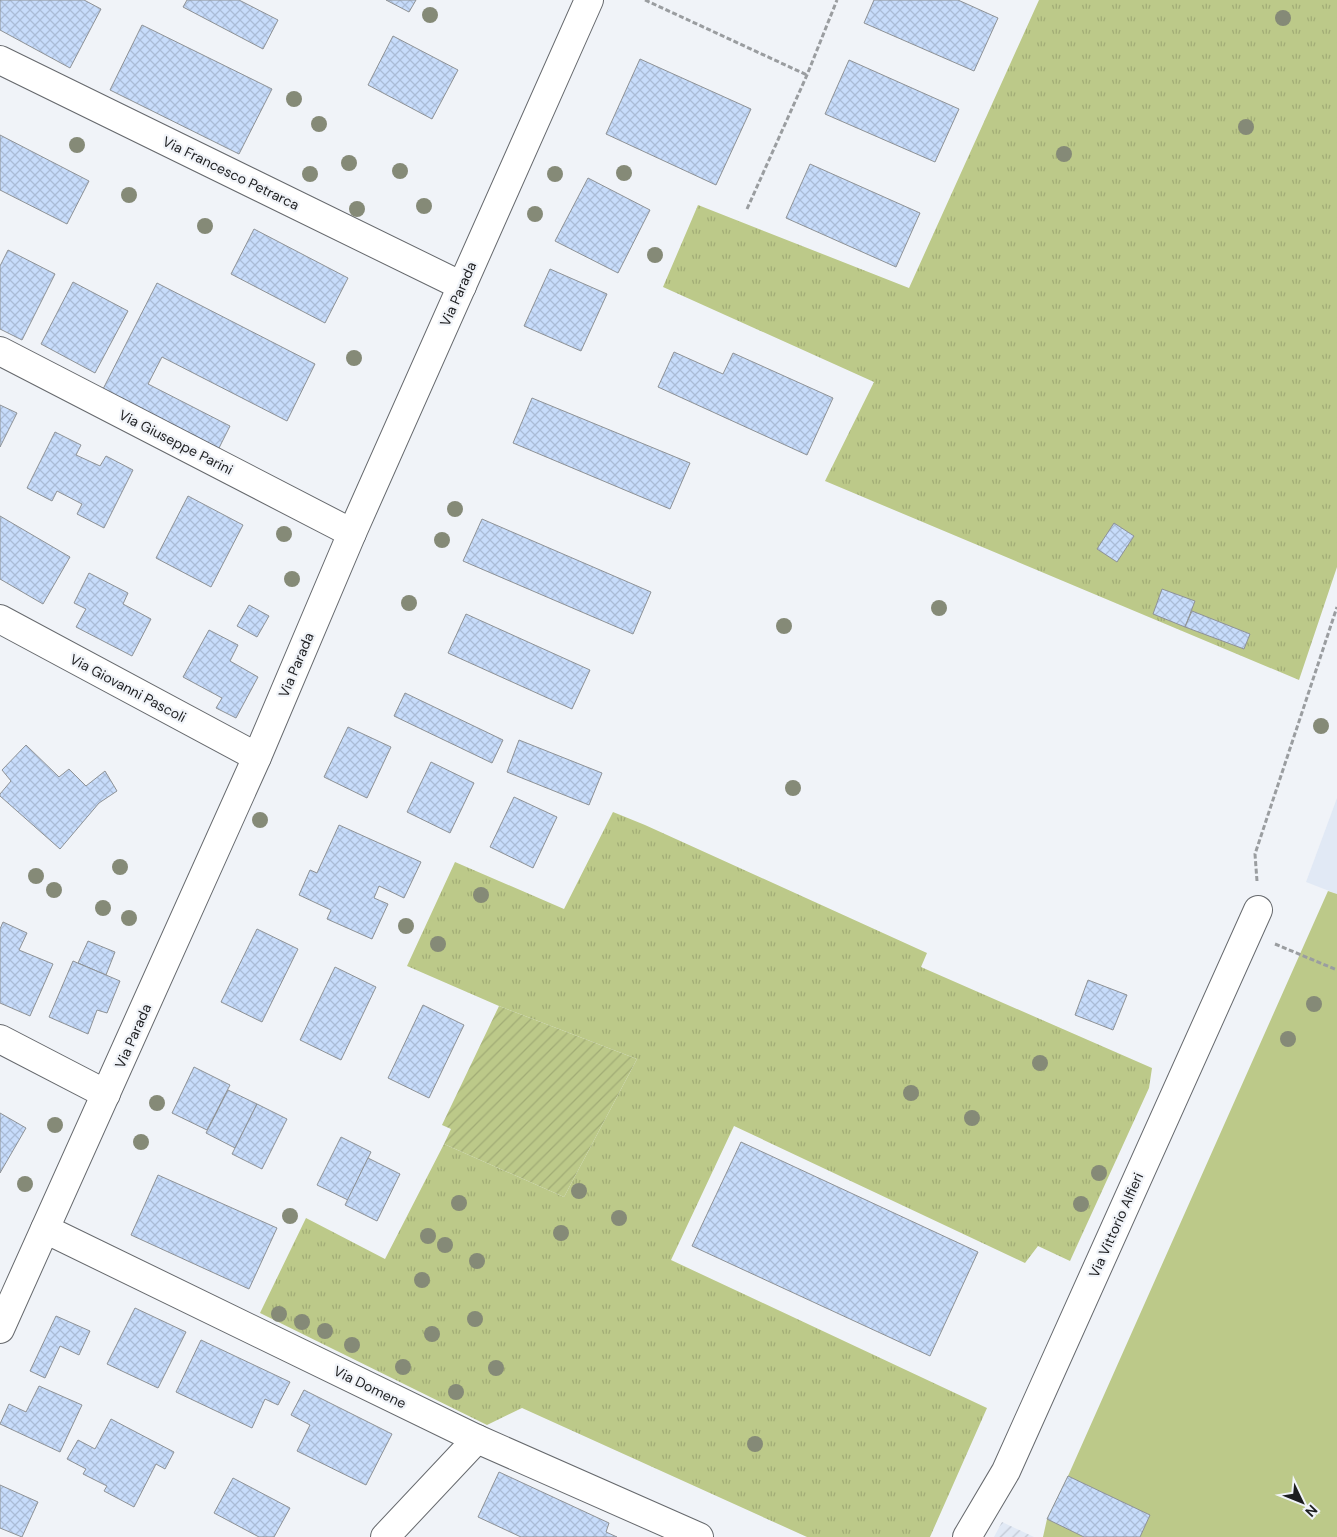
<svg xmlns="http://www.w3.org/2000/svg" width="1337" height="1537" viewBox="0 0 1337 1537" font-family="'DM Sans',sans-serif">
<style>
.built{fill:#e1e9f5}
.industrial{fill:url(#industrial-furrows)}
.grass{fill:url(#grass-tufts)}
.park{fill:#bcc989}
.garden{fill:url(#garden-furrows)}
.building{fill:url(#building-cross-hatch);stroke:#8e9296}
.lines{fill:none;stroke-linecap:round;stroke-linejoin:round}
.minor-casing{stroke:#66696d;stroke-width:30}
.path{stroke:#9a9da0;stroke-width:3;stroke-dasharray:5 2.5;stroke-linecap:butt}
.minor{stroke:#fff;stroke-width:28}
.tree{fill:#858a77}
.labels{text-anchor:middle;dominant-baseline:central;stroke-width:4.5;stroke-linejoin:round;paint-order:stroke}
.street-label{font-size:14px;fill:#1c1d1f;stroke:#f0f3f8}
</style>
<defs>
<pattern id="industrial-furrows" width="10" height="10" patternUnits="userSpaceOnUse" patternTransform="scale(1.25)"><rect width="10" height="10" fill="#e1e9f5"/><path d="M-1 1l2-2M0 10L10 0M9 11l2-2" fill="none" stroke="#c0c7d2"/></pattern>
<pattern id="grass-tufts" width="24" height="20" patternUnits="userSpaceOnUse" patternTransform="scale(1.25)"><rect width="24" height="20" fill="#bcc989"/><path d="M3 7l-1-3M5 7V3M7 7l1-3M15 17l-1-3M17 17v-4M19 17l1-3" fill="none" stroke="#a1ac76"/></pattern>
<pattern id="garden-furrows" width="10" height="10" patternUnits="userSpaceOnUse" patternTransform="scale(1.25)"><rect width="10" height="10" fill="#bcc989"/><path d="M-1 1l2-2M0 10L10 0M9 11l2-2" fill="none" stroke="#a1ac76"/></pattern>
<pattern id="building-cross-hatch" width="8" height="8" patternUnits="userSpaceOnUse" patternTransform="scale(1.25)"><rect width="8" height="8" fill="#c7dcfb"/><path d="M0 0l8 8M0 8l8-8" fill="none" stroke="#aabcd7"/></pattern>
</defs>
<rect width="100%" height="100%" fill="#f0f3f8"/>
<path class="built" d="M 1337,798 L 1337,894 L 1306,882 Z"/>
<path class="industrial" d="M 1002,1522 L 1034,1537 L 994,1537 Z"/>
<g class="grass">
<path d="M 1039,0 L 1337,0 L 1337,567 L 1299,680 L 825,481 L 874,382 L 663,287 L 698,205 L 909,288 Z"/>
<path d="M 613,812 L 645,825 L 927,953 L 921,967 L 1152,1068 L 1149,1088 L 1070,1261 L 1038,1246 L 1025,1263 L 734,1126 L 671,1260 L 987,1408 L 930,1537 L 807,1537 L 522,1408 L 487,1425 L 260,1313 L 306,1218 L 385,1259 L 444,1144 L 564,1197 L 637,1059 L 499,1006 L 407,966 L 455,862 L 564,909 Z"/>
</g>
<path class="park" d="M 1328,891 L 1337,894 L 1337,1537 L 1043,1537 L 1047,1519 L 1068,1476 Z"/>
<path class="garden" d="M 499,1006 L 637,1059 L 564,1197 L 444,1144 L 451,1129 L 442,1125 Z"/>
<g class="building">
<path d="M 0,0 L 84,0 L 101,9 L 70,68 L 0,30 Z"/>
<path d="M 187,0 L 239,0 L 278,20 L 263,49 L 183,7 Z"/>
<path d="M 386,0 L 416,0 L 409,12 Z"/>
<path d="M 874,0 L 958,0 L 998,18 L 974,71 L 864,23 Z"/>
<path d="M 142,25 L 272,89 L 239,154 L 110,90 Z"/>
<path d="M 393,36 L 458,70 L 432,119 L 368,85 Z"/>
<path d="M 640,59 L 751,109 L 716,185 L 606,134 Z"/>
<path d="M 849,60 L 959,109 L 935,162 L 825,114 Z"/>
<path d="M 0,135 L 89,181 L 67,224 L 0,190 Z"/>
<path d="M 810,164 L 920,213 L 896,267 L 786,218 Z"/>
<path d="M 588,178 L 650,210 L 618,273 L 555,241 Z"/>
<path d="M 254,229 L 348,278 L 325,323 L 231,274 Z"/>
<path d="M 8,250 L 55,274 L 22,340 L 0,329 L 0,266 Z"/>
<path d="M 550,269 L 607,294 L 581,351 L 524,326 Z"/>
<path d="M 73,282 L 128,311 L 95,373 L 41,344 Z"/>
<path d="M 157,283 L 315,364 L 287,421 L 162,357 L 148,384 L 230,426 L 218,450 L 102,391 Z"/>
<path d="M 674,352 L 723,374 L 733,353 L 833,398 L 807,455 L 658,387 Z"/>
<path d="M 532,398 L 690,463 L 670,509 L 513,443 Z"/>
<path d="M 0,405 L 17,413 L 0,447 Z"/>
<path d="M 55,432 L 81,445 L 76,455 L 100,466 L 106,456 L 133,470 L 104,528 L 77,514 L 82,504 L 57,491 L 52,501 L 27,488 Z"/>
<path d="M 188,496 L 243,525 L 211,587 L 156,558 Z"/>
<path d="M 0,516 L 70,557 L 43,604 L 0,579 Z"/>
<path d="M 482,519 L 651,592 L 633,634 L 463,561 Z"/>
<path d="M 1114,523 L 1134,536 L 1117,562 L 1097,549 Z"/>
<path d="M 89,573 L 128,593 L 123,604 L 151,619 L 132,656 L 76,627 L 86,609 L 74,603 Z"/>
<path d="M 1162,589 L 1195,601 L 1185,627 L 1153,614 Z"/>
<path d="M 249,605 L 269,616 L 257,637 L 237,626 Z"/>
<path d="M 1192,611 L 1250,634 L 1244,649 L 1185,627 Z"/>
<path d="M 466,614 L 590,670 L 572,709 L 448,653 Z"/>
<path d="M 209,630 L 238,645 L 230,661 L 258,677 L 236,718 L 216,708 L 222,698 L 183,677 Z"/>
<path d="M 405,693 L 503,740 L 492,763 L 394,716 Z"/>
<path d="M 348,727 L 391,747 L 367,798 L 324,777 Z"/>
<path d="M 519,740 L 602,773 L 589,805 L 507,772 Z"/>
<path d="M 26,745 L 59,777 L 69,769 L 86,786 L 105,771 L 117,791 L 99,803 L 60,849 L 0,796 L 0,794 L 11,781 L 2,770 Z"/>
<path d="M 431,762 L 474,783 L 450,833 L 407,812 Z"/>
<path d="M 514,797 L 557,817 L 533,868 L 490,847 Z"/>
<path d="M 339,825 L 421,862 L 404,898 L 379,886 L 374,898 L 388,904 L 372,939 L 327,919 L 331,910 L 299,895 L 310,870 L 317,873 Z"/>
<path d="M 3,922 L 27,933 L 19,950 L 53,964 L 30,1016 L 0,1003 L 0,929 Z"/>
<path d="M 257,929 L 298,949 L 262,1022 L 221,1002 Z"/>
<path d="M 88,941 L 115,952 L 106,975 L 78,963 Z"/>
<path d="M 73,961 L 120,981 L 107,1013 L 97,1010 L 88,1034 L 49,1017 Z"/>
<path d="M 335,967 L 376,987 L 341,1060 L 300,1040 Z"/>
<path d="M 1088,980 L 1127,995 L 1113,1030 L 1075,1015 Z"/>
<path d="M 423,1005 L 464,1025 L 429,1098 L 388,1078 Z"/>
<path d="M 194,1067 L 230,1085 L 207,1130 L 172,1113 Z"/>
<path d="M 228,1090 L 257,1104 L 235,1148 L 206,1133 Z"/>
<path d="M 257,1104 L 287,1119 L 262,1169 L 232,1154 Z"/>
<path d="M 0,1113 L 26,1128 L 0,1173 Z"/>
<path d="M 341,1137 L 371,1152 L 348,1200 L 317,1185 Z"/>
<path d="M 741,1142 L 978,1252 L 930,1356 L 692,1246 Z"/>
<path d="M 368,1158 L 400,1174 L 377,1221 L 345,1205 Z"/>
<path d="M 158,1175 L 277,1228 L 249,1289 L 131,1235 Z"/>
<path d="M 135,1308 L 186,1332 L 158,1388 L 107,1364 Z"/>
<path d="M 56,1316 L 90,1331 L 79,1355 L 60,1346 L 45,1378 L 30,1371 Z"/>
<path d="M 201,1340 L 290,1382 L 278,1405 L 265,1399 L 252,1428 L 176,1392 Z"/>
<path d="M 39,1386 L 82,1405 L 60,1452 L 0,1424 L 9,1404 L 26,1412 Z"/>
<path d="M 304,1390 L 392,1434 L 366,1485 L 297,1451 L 310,1425 L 291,1415 Z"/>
<path d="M 111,1419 L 174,1452 L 165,1469 L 156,1464 L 134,1507 L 104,1491 L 107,1486 L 83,1474 L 86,1469 L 67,1459 L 78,1440 L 95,1449 Z"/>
<path d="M 499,1472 L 609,1523 L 606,1532 L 617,1537 L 521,1537 L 478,1517 Z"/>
<path d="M 1068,1476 L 1150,1515 L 1140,1537 L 1084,1537 L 1047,1519 Z"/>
<path d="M 233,1478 L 290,1508 L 274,1537 L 259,1537 L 214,1513 Z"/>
<path d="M 0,1485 L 38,1502 L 22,1537 L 0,1528 Z"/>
</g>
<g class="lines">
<defs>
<g id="minor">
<path d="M 0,60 L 462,286"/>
<path d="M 0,351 L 352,533"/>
<path d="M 0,619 L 257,757"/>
<path d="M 0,1039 L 106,1094"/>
<path d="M 45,1229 L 477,1439 L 699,1537"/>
<path d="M 0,1329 L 257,757 L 352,533 L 589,0"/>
<path d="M 385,1537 L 477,1439"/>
<path d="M 967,1537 L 1006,1471 L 1258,910"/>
</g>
</defs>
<use href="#minor" class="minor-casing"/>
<g class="path">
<path d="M 645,0 L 807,75"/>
<path d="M 747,209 L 807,75 L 837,0"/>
<path d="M 1257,881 L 1255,854 L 1337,607"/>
<path d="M 1275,944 L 1337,970"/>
</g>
<use href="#minor" class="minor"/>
</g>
<g class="tree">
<circle cx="430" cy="15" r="8"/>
<circle cx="1283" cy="18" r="8"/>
<circle cx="294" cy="99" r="8"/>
<circle cx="319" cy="124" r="8"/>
<circle cx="1246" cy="127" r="8"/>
<circle cx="77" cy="145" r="8"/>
<circle cx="1064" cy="154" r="8"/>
<circle cx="349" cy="163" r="8"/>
<circle cx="400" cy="171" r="8"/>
<circle cx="624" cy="173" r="8"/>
<circle cx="310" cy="174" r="8"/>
<circle cx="555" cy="174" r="8"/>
<circle cx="129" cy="195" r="8"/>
<circle cx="424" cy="206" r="8"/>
<circle cx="357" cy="209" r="8"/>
<circle cx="535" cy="214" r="8"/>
<circle cx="205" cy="226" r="8"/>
<circle cx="655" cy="255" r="8"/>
<circle cx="354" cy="358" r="8"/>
<circle cx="455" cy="509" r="8"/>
<circle cx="284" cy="534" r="8"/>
<circle cx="442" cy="540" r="8"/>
<circle cx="292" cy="579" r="8"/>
<circle cx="409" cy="603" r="8"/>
<circle cx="939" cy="608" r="8"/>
<circle cx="784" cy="626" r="8"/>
<circle cx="1321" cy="726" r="8"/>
<circle cx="793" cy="788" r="8"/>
<circle cx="260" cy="820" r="8"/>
<circle cx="120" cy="867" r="8"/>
<circle cx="36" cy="876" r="8"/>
<circle cx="54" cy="890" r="8"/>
<circle cx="481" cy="895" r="8"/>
<circle cx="103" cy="908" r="8"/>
<circle cx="129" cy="918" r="8"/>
<circle cx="406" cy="926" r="8"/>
<circle cx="438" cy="944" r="8"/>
<circle cx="1314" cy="1004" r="8"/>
<circle cx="1288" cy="1039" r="8"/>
<circle cx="1040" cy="1063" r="8"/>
<circle cx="911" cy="1093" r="8"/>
<circle cx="157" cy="1103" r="8"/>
<circle cx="972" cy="1118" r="8"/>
<circle cx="55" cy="1125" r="8"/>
<circle cx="141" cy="1142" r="8"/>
<circle cx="1099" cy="1173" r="8"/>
<circle cx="25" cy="1184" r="8"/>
<circle cx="579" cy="1191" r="8"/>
<circle cx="459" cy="1203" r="8"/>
<circle cx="1081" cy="1204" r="8"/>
<circle cx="290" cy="1216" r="8"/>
<circle cx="619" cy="1218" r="8"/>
<circle cx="561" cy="1233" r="8"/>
<circle cx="428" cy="1236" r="8"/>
<circle cx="445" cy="1245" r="8"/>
<circle cx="477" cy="1261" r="8"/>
<circle cx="422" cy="1280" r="8"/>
<circle cx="279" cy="1314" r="8"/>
<circle cx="475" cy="1319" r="8"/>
<circle cx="302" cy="1322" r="8"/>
<circle cx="325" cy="1331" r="8"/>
<circle cx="432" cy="1334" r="8"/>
<circle cx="352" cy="1345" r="8"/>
<circle cx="403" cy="1367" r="8"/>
<circle cx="496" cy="1368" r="8"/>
<circle cx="456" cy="1392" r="8"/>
<circle cx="755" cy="1444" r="8"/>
</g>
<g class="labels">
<g class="street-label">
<text transform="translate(231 173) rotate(26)">Via Francesco Petrarca</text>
<text transform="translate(458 294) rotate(-66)">Via Parada</text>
<text transform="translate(176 442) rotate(27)">Via Giuseppe Parini</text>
<text transform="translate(296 665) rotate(-67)">Via Parada</text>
<text transform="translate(128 688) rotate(28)">Via Giovanni Pascoli</text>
<text transform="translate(133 1036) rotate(-66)">Via Parada</text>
<text transform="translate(1116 1225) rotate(-66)">Via Vittorio Alfieri</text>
<text transform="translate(370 1387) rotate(26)">Via Domene</text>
</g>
</g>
<g transform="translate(1302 1502) rotate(133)" stroke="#f0f3f8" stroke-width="4" paint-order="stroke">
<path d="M0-4L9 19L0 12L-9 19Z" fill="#1c1d1f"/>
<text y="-8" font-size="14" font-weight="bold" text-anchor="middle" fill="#1c1d1f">N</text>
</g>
</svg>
